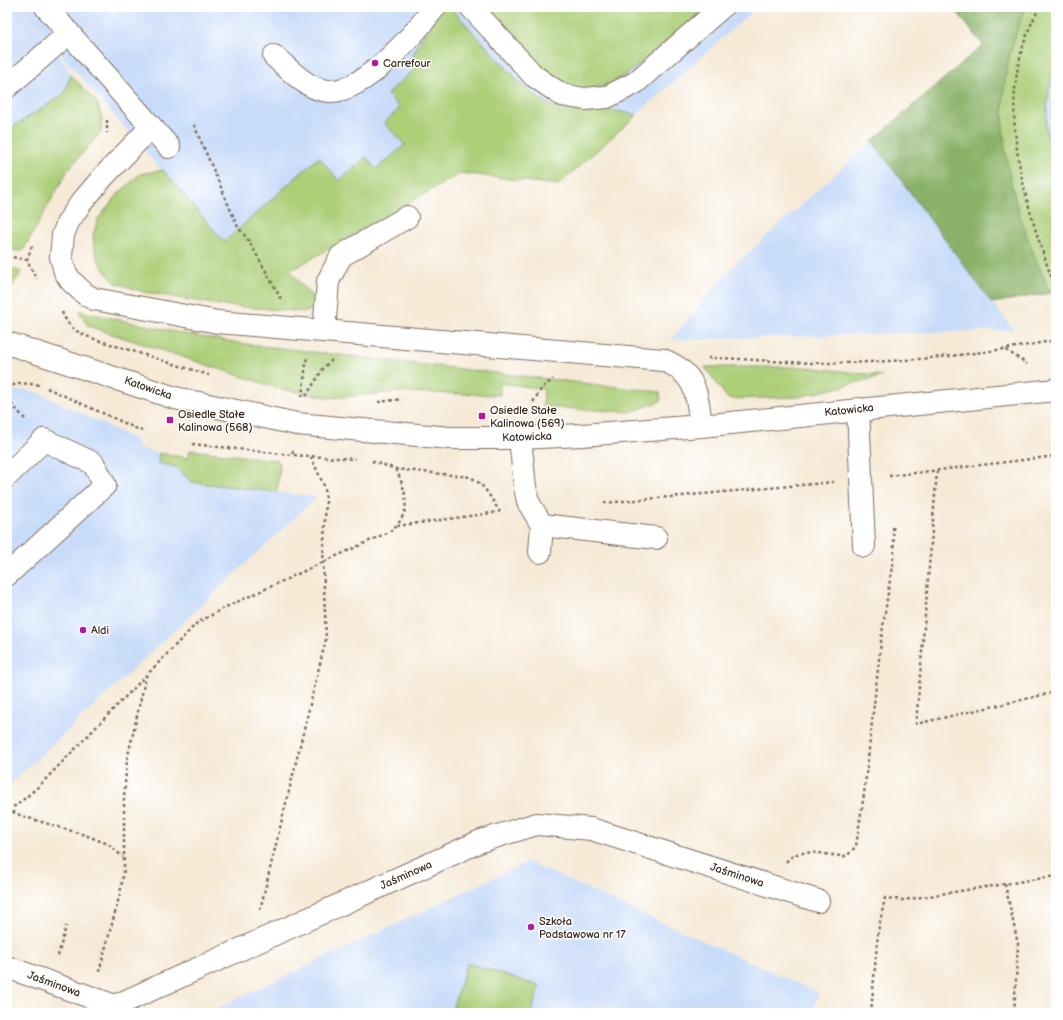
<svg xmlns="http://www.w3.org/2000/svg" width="1063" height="1020" viewBox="0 0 1063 1020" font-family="'Balsamiq Sans',sans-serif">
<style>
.built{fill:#c8dcf9}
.green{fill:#accf78;stroke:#747c4b}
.forest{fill:#89b268;stroke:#626e43}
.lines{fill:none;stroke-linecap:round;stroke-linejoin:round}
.minor-casing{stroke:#7c6d5f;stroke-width:24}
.path{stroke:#7c6d5f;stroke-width:2.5;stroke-dasharray:3 3;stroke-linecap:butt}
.minor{stroke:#fff;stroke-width:22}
.poi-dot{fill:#b5179e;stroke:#fff;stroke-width:1.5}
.labels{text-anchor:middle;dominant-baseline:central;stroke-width:3;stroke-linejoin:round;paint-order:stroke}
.poi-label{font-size:11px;fill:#3b2a1e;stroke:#fff;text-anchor:start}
.street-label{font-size:11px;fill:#3b2a1e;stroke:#fff}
</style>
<rect width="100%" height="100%" fill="#fff"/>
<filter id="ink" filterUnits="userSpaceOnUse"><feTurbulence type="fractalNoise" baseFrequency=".025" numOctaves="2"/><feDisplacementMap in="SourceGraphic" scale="8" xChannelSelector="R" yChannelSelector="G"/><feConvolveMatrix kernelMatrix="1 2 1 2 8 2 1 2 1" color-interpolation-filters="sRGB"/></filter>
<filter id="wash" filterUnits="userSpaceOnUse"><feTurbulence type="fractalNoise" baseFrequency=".012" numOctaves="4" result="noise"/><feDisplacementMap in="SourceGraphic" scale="16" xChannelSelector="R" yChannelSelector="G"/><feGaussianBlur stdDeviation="0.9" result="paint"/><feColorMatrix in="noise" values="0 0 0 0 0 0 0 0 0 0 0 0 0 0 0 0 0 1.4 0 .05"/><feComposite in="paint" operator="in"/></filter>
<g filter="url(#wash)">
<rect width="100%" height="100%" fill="#f6ead7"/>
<g class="built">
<path d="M 7,7 L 19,7 L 55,49 L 71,75 L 64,94 L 7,131 Z"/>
<path d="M 20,7 L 757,7 L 558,185 L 461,173 L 290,271 L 224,242 Z"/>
<path d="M 1056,11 L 1056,263 L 1040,38 Z"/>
<path d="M 872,141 L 992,303 L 1014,330 L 671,340 L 727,272 Z"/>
<path d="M 25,390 L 37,392 L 136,440 L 138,448 L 159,453 L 159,463 L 176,466 L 191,482 L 317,497 L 7,787 L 7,394 L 10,392 Z"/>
<path d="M 528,862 L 819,993 L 812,1013 L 207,1013 Z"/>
</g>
<g class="green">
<path d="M 442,7 L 450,7 L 523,86 L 544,102 L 560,109 L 587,113 L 612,110 L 637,115 L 558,185 L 461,173 L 290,271 L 316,301 L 312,309 L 306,312 L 220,305 L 144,292 L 116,283 L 107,274 L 98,260 L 94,247 L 93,235 L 98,219 L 119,193 L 140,174 L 163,170 L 224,242 L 319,157 L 339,181 L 366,157 L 376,169 L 405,145 L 384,123 L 400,108 L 387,94 L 414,70 L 413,55 L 426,30 Z"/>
<path d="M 488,7 L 708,7 C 690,22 672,37 654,52 C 616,85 588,106 543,68 C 525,53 504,25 488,7 Z"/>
<path d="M 1027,7 L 1056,7 L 1056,56 L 1048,97 L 1046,125 L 1056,210 L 1056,294 L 1051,293 C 1015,219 988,129 1012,47 C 1016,33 1020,20 1027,7 Z"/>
<path d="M 71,75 L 97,103 L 102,118 L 101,132 L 68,170 L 24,249 L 20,251 L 7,249 L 7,131 L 64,94 Z"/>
<path d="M 7,267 L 21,272 L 7,294 Z"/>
<path d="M 79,311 L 185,334 L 245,344 L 660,392 L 661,401 L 631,412 L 543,407 L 544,389 L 500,383 L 500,395 L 397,392 L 330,398 L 277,388 L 88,326 Z"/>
<path d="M 705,367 L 805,367 L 883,376 L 799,397 L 728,399 Z"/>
<path d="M 190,450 L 277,460 L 280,464 L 277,492 L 191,482 L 176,467 L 158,463 L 159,453 L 188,458 Z"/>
<path d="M 467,963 L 540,986 L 531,1013 L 451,1013 Z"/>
</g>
<path class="forest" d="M 953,7 L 1027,7 C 1020,20 1016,33 1012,47 C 988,129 1015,219 1051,293 L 992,303 L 872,141 L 983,45 Z"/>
</g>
<g filter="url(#ink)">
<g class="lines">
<defs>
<g id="minor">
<path d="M 46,7 L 169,147"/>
<path d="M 471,7 L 534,76 L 562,95 L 585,99 L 607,97 L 635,83 L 722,7"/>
<path d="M 274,56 C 289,69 308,91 330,91 C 365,92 415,33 435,7"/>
<path d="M 7,87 L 69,33"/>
<path d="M 151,127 L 103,177 L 81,203 L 68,222 L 63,235 L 61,257 L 65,272 L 71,281 L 85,294 L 94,299 L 218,322 L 663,360 C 696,373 697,393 701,426"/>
<path d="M 324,331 L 328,281 L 341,256 L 407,217"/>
<path d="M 7,343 L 175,398 L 297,424 L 450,438 L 520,438 L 582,435 L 701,426 L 1056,390"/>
<path d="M 858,409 L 864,546"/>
<path d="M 520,438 L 525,487 L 528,502 L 542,525 L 540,552"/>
<path d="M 7,476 L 44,440 L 93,463 L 105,485 L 7,575"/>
<path d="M 542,525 L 656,538"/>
<path d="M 7,967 L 115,1006 L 481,841 L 537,824 L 591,829 L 818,901"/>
</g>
</defs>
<use href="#minor" class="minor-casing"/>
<g class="path">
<path d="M 1040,7 C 989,96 1024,201 1056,290"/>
<path d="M 107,120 L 107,133"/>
<path d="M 194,125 L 238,227 L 249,241 L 280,297 L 280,301"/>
<path d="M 32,246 L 27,260 L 37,279"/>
<path d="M 7,256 L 27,260"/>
<path d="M 62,312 C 69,328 75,331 91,338 L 209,375"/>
<path d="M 1006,350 L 1027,364"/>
<path d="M 708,358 C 745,358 783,363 820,363 C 899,363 979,355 1056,340"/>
<path d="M 7,388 L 18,383 L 41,385"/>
<path d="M 47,388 L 142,431"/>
<path d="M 306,396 L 324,367 L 332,360"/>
<path d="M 302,397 L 307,356"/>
<path d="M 7,399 L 26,420"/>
<path d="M 378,402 L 402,399"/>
<path d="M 533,402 L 542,388 L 553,379"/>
<path d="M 192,444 L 292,455"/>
<path d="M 293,451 L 292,455 L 355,459"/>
<path d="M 372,461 L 396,469 L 470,477 C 485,484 491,499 500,512"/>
<path d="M 937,471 L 916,724 L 1056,692"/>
<path d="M 889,476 L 1056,456"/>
<path d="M 604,503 L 834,482"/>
<path d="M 397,526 L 499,512"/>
<path d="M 7,807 L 16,806 L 39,786 L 197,623 L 226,607 L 389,532 C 413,514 407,493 396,469"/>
<path d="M 7,809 L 22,816 L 85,835 L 108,844 L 123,857"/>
<path d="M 786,862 C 801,844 827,857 847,856 L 856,846 L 864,794 L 882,633 L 894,553 L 893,524"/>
<path d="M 1005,884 L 1018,944 L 1014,1013"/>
<path d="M 260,910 L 326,639 L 323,562 L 326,500 L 325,488 L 311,457"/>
<path d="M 58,956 L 66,926"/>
<path d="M 99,972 L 120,894 L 124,870 L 124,797 L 127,760 L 146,676"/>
<path d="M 871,1013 L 878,932 L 885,898 L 903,900 L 1056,876"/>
</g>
<use href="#minor" class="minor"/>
</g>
</g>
<g class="poi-dot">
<circle cx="375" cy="63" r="4"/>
<rect x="478" y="412" width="8" height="8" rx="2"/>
<rect x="166" y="416" width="8" height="8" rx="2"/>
<circle cx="83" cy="630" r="4"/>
<circle cx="531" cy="927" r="4"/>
</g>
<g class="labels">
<g class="poi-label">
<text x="383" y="63">Carrefour</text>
<text x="490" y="410">Osiedle Stałe<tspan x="490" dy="13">Kalinowa (569)</tspan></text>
<text x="178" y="414">Osiedle Stałe<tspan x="178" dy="13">Kalinowa (568)</tspan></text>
<text x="91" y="630">Aldi</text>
<text x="539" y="921">Szkoła<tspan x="539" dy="13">Podstawowa nr 17</tspan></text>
</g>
<g class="street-label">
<text transform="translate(148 388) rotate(19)">Katowicka</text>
<text transform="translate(849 410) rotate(-6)">Katowicka</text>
<text transform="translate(527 437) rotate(-2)">Katowicka</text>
<text transform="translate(406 875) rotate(-24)">Jaśminowa</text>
<text transform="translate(737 875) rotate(18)">Jaśminowa</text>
<text transform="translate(54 984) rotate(20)">Jaśminowa</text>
</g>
</g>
<rect width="1063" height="1020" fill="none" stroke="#fff" stroke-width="24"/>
</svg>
